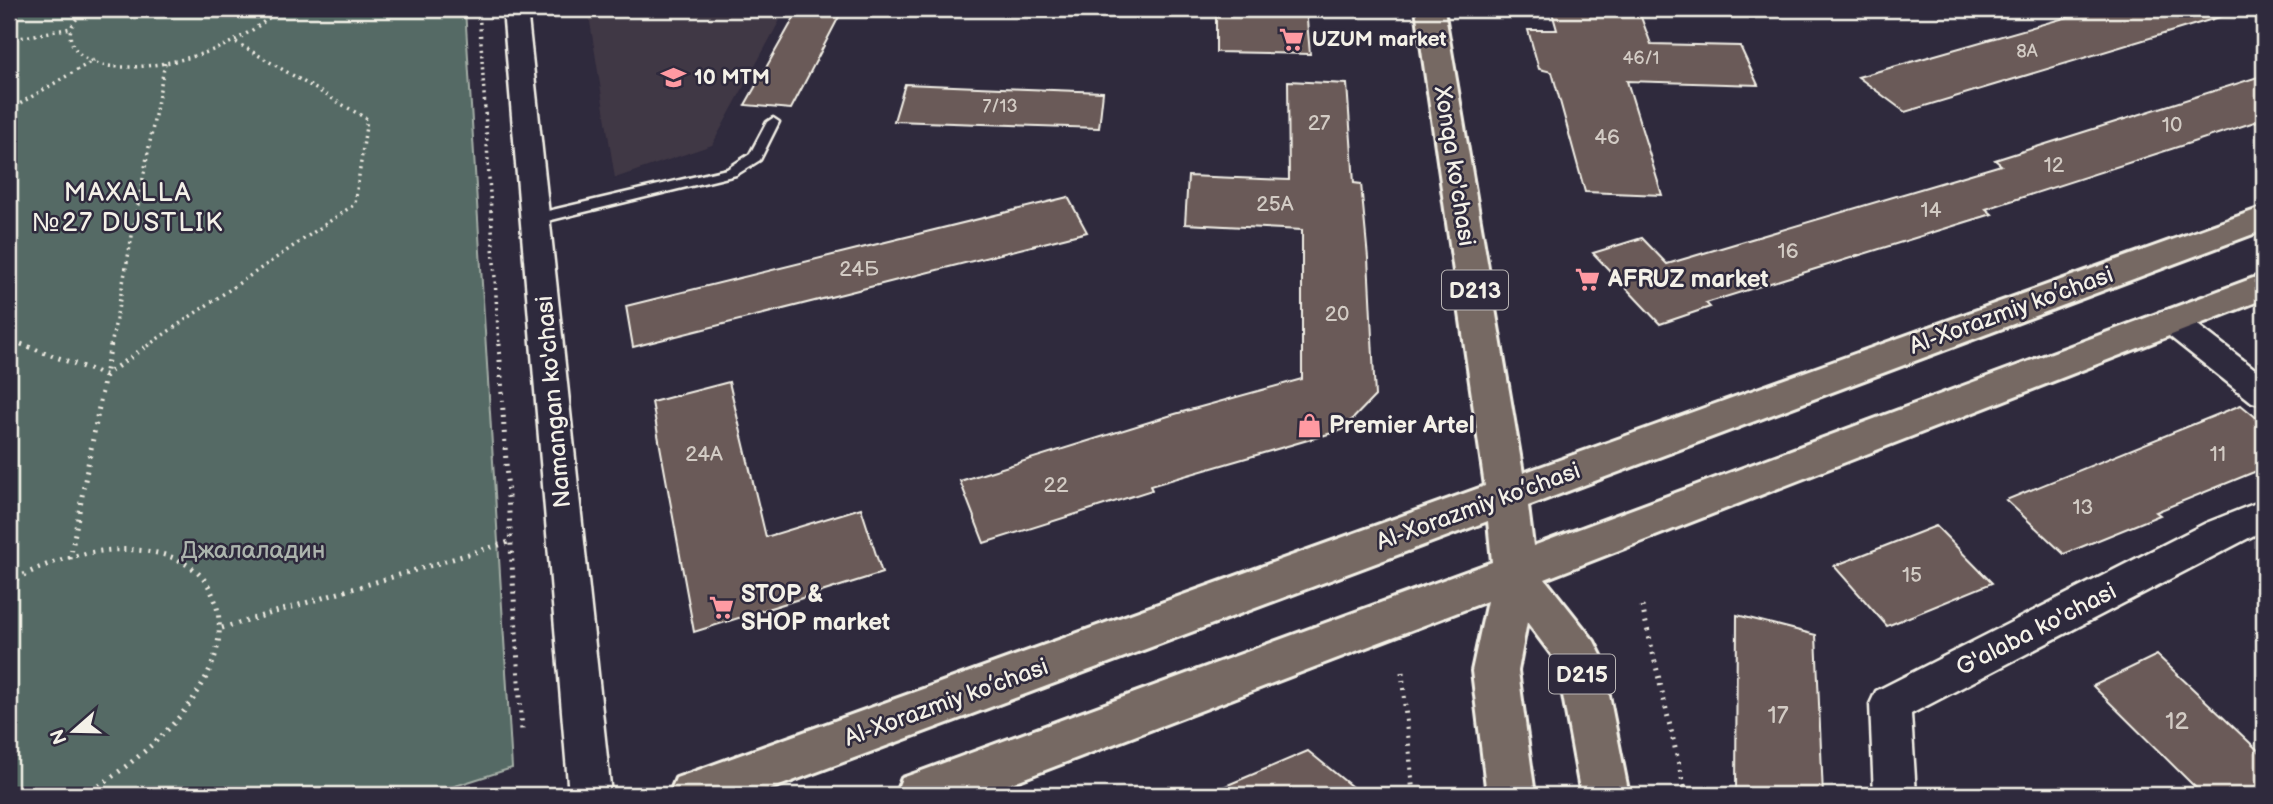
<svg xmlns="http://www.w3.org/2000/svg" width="2273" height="804" font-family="'Balsamiq Sans',sans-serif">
	<rect width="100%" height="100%" fill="#2f2a3d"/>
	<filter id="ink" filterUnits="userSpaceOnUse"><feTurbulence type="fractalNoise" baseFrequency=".0143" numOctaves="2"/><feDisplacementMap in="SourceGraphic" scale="14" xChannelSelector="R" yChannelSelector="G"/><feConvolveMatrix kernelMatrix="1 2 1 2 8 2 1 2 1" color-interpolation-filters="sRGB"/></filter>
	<g filter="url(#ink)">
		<!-- built -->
		<path fill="#413845" d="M 588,9 L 786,9 L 712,145 L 615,178 Z"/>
		<!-- green -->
		<path fill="#556a65" stroke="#a4aea6" stroke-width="2" d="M 9,9 L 465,9 L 512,768 L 427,795 L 9,795 Z"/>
		<!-- building -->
		<g fill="#6a5a58" stroke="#f4f1e8" stroke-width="2">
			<path d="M 799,9 L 843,9 L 791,109 L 745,105 Z"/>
			<path d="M 1216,9 L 1306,9 L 1310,54 L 1216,52 Z"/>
			<path d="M 1551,9 L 1638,9 L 1651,44 L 1740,46 L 1758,85 L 1627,81 L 1662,195 L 1585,192 L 1552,72 L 1539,69 L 1528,30 L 1557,30 Z"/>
			<path d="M 2096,9 L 2222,9 L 2223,16 L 1905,112 L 1858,77 Z"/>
			<path d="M 2264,75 L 2264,119 L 1986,209 L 1992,214 L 1706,303 L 1710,307 L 1660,324 L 1593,253 L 1642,238 L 1667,264 L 2001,165 L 1995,160 Z"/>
			<path d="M 1288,81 L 1347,84 L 1354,183 L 1361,184 L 1368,258 L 1375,396 L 1342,430 L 1150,486 L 1152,490 L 984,543 L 960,481 L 1175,414 L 1302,379 L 1302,230 L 1185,224 L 1188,176 L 1289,180 Z"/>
			<path d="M 905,84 L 1103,92 L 1099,128 L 894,121 Z"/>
			<path d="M 1068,197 L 1087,232 L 633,347 L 626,306 Z"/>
			<path d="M 729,382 L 766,537 L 861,508 L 882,573 L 694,632 L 652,402 Z"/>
			<path d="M 2241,405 L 2264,424 L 2264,468 L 2156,512 L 2160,515 L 2064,554 L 2006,500 Z"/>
			<path d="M 1936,526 L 1992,583 L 1887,626 L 1834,566 Z"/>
			<path d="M 1737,615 L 1816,635 L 1823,795 L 1736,795 Z"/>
			<path d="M 2157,655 L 2264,756 L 2264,795 L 2203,795 L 2093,686 Z"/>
			<path d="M 1308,751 L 1362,795 L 1204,795 Z"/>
		</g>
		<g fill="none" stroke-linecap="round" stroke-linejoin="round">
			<defs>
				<path id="lane" d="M 773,118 L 779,122 L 760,160 L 736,175 L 535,224 L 528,219 L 535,214 L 727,169 L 750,154 L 767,122 Z"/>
				<g id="street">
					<path d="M 503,9 L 527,9 L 611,795 L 569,795 Z"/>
					<path d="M 2170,309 L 2181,312 L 2264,376 L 2264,405 L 2252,402 L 2159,328 L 2154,320 L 2159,312 Z"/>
					<path d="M 2264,500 L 2264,530 L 1911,714 L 1916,795 L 1874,795 L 1870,704 L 1876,691 L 2206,523 Z"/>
				</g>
				<path id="primary" d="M 1416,9 L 1444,9 L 1523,473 L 2264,207 L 2264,230 L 1528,506 L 1533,546 L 2264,274 L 2264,299 L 1545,579 L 1594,641 L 1601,655 L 1629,795 L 1581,795 L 1557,662 L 1527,622 L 1518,671 L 1535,795 L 1487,795 L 1472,671 L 1487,601 L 980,795 L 895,795 L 902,778 L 919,772 L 1492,562 L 1488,521 L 755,795 L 669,795 L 676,778 L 693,772 L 1485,486 Z"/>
			</defs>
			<!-- lane casing -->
			<use href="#lane" stroke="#f4f1e8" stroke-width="5"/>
			<!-- street casing -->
			<use href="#street" stroke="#f4f1e8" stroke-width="5"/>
			<!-- primary casing -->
			<use href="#primary" stroke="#f4f1e8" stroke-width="6"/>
			<!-- path-far1 -->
			<g stroke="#f4f1e8" stroke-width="3.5" stroke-dasharray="2 4.5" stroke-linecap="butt">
				<path d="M 85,9 C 81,14 75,20 72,26 C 68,35 71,44 77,51 C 101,79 170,64 201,54 C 231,45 256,30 279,9"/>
				<path d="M 479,9 L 499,346"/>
				<path d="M 9,40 L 71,28"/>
				<path d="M 9,110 L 94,60"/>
				<path d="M 9,340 L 26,346"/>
				<path d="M 111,346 L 165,63"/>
				<path d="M 147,346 L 355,204 L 367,119 L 234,41"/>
			</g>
			<!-- path -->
			<g stroke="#f4f1e8" stroke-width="5" stroke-dasharray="2 6" stroke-linecap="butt">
				<path d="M 21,344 L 105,375 L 150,344"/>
				<path d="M 499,344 L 522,732"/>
				<path d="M 70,559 L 111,344"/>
				<path d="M 9,582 C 32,571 54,560 79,555 C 124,544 196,546 214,598 C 223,621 220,649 209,671 C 184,725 134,762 86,795"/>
				<path d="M 1642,606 L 1686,795"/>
				<path d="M 222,628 L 509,542"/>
				<path d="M 1402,672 L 1413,795"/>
			</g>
			<!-- lane -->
			<use href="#lane" fill="#2f2a3d" fill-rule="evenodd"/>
			<!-- street -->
			<use href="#street" fill="#2f2a3d" fill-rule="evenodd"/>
			<!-- primary -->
			<use href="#primary" fill="#766964" fill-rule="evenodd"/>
		</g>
	</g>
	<!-- icons -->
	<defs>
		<symbol id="supermarket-bare" viewBox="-9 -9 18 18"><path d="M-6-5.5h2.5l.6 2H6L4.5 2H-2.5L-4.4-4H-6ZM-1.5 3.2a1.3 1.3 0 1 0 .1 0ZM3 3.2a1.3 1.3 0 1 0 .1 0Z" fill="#ff9aa2" stroke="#2f2a3d" stroke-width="2.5" paint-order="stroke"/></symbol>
		<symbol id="school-bare" viewBox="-9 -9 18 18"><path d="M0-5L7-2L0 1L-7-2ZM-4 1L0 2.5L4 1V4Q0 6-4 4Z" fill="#ff9aa2" stroke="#2f2a3d" stroke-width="2.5" paint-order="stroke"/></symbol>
		<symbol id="shop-bare" viewBox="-9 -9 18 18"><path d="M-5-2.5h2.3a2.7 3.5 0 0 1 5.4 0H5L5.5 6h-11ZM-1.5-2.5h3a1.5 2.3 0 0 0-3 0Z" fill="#ff9aa2" stroke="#2f2a3d" stroke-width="2.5" paint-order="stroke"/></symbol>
	</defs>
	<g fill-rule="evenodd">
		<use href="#supermarket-bare" x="1274" y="22" width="35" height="35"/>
		<use href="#school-bare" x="656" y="60" width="35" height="35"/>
		<use href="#supermarket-bare" x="1570" y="262" width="35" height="35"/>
		<use href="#shop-bare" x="1292" y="408" width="35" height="35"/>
		<use href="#supermarket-bare" x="704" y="590" width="35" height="35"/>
	</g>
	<g text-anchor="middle" stroke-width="5" stroke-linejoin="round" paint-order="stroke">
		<!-- far-number labels -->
		<g font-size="18" fill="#d2cbc4">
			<text x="2027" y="57">8А</text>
			<text x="1641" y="64">46/1</text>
			<text x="1000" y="112">7/13</text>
		</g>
		<!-- far-poi labels -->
		<g font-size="21" font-weight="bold" fill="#f4f1e8" stroke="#2f2a3d" text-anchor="start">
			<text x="1312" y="46">UZUM market</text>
			<text x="694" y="84">10 MTM</text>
		</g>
		<!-- number labels -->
		<g font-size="21" fill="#d2cbc4">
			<text x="1319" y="130">27</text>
			<text x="2172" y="132">10</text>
			<text x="1607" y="144">46</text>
			<text x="2054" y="172">12</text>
			<text x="1275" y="211">25A</text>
			<text x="1931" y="217">14</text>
			<text x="1788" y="258">16</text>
			<text x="859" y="276">24Б</text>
			<text x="1337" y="321">20</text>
			<text x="704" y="461">24A</text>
			<text x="2218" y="461">11</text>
			<text x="1056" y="492">22</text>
			<text x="2083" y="514">13</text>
			<text x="1912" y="582">15</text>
		</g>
		<!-- shield labels -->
		<g fill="#2f2a3d" stroke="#b9b5b5" stroke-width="2">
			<rect x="1442" y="270.5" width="66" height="39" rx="5"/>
			<rect x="1549" y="654.5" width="66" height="39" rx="5"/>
		</g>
		<g font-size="23" font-weight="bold" fill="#f4f1e8">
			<text x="1475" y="298">D213</text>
			<text x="1582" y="682">D215</text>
		</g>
		<!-- street labels -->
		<g font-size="24" fill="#f4f1e8" stroke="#2f2a3d">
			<text transform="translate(1455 166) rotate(81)" y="8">Xonqa ko'chasi</text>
			<text transform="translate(2011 310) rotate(-20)" y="8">Al-Xorazmiy ko’chasi</text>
			<text transform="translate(553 402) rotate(-95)" y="8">Namangan ko'chasi</text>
			<text transform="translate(1478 506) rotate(-20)" y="8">Al-Xorazmiy ko’chasi</text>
			<text transform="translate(2036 629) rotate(-27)" y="8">G'alaba ko'chasi</text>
			<text transform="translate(946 702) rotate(-20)" y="8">Al-Xorazmiy ko’chasi</text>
		</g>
		<!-- poi labels -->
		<g font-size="24" font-weight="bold" fill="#f4f1e8" stroke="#2f2a3d" text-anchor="start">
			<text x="1608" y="287">AFRUZ market</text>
			<text x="1329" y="433">Premier Artel</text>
			<text x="741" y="602">STOP &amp;<tspan x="741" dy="28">SHOP market</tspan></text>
		</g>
		<!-- park labels -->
		<g font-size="24" fill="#acb4ad" stroke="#2f2a3d">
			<text x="253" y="558">Джалаладин</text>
		</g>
		<!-- near-number labels -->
		<g font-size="24" fill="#d2cbc4">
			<text x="1778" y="723">17</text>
			<text x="2177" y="729">12</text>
		</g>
		<!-- neighbourhood labels -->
		<g font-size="26" letter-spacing="2" fill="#f4f1e8" stroke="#2f2a3d">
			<text x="128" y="201">MAXALLA<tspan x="128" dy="30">№27 DUSTLIK</tspan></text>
		</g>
	</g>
	<!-- margin -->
	<rect width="2273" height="804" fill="none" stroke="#2f2a3d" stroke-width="35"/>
	<rect x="18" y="18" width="2238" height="769" fill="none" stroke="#f4f1e8" stroke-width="2.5" filter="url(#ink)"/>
	<!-- north arrow -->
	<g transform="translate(74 731) rotate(250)" stroke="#2f2a3d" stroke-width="5" paint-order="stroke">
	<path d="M0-5L12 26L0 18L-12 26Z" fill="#f4f1e8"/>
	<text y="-10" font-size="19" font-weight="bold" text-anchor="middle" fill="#f4f1e8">N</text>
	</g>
</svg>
